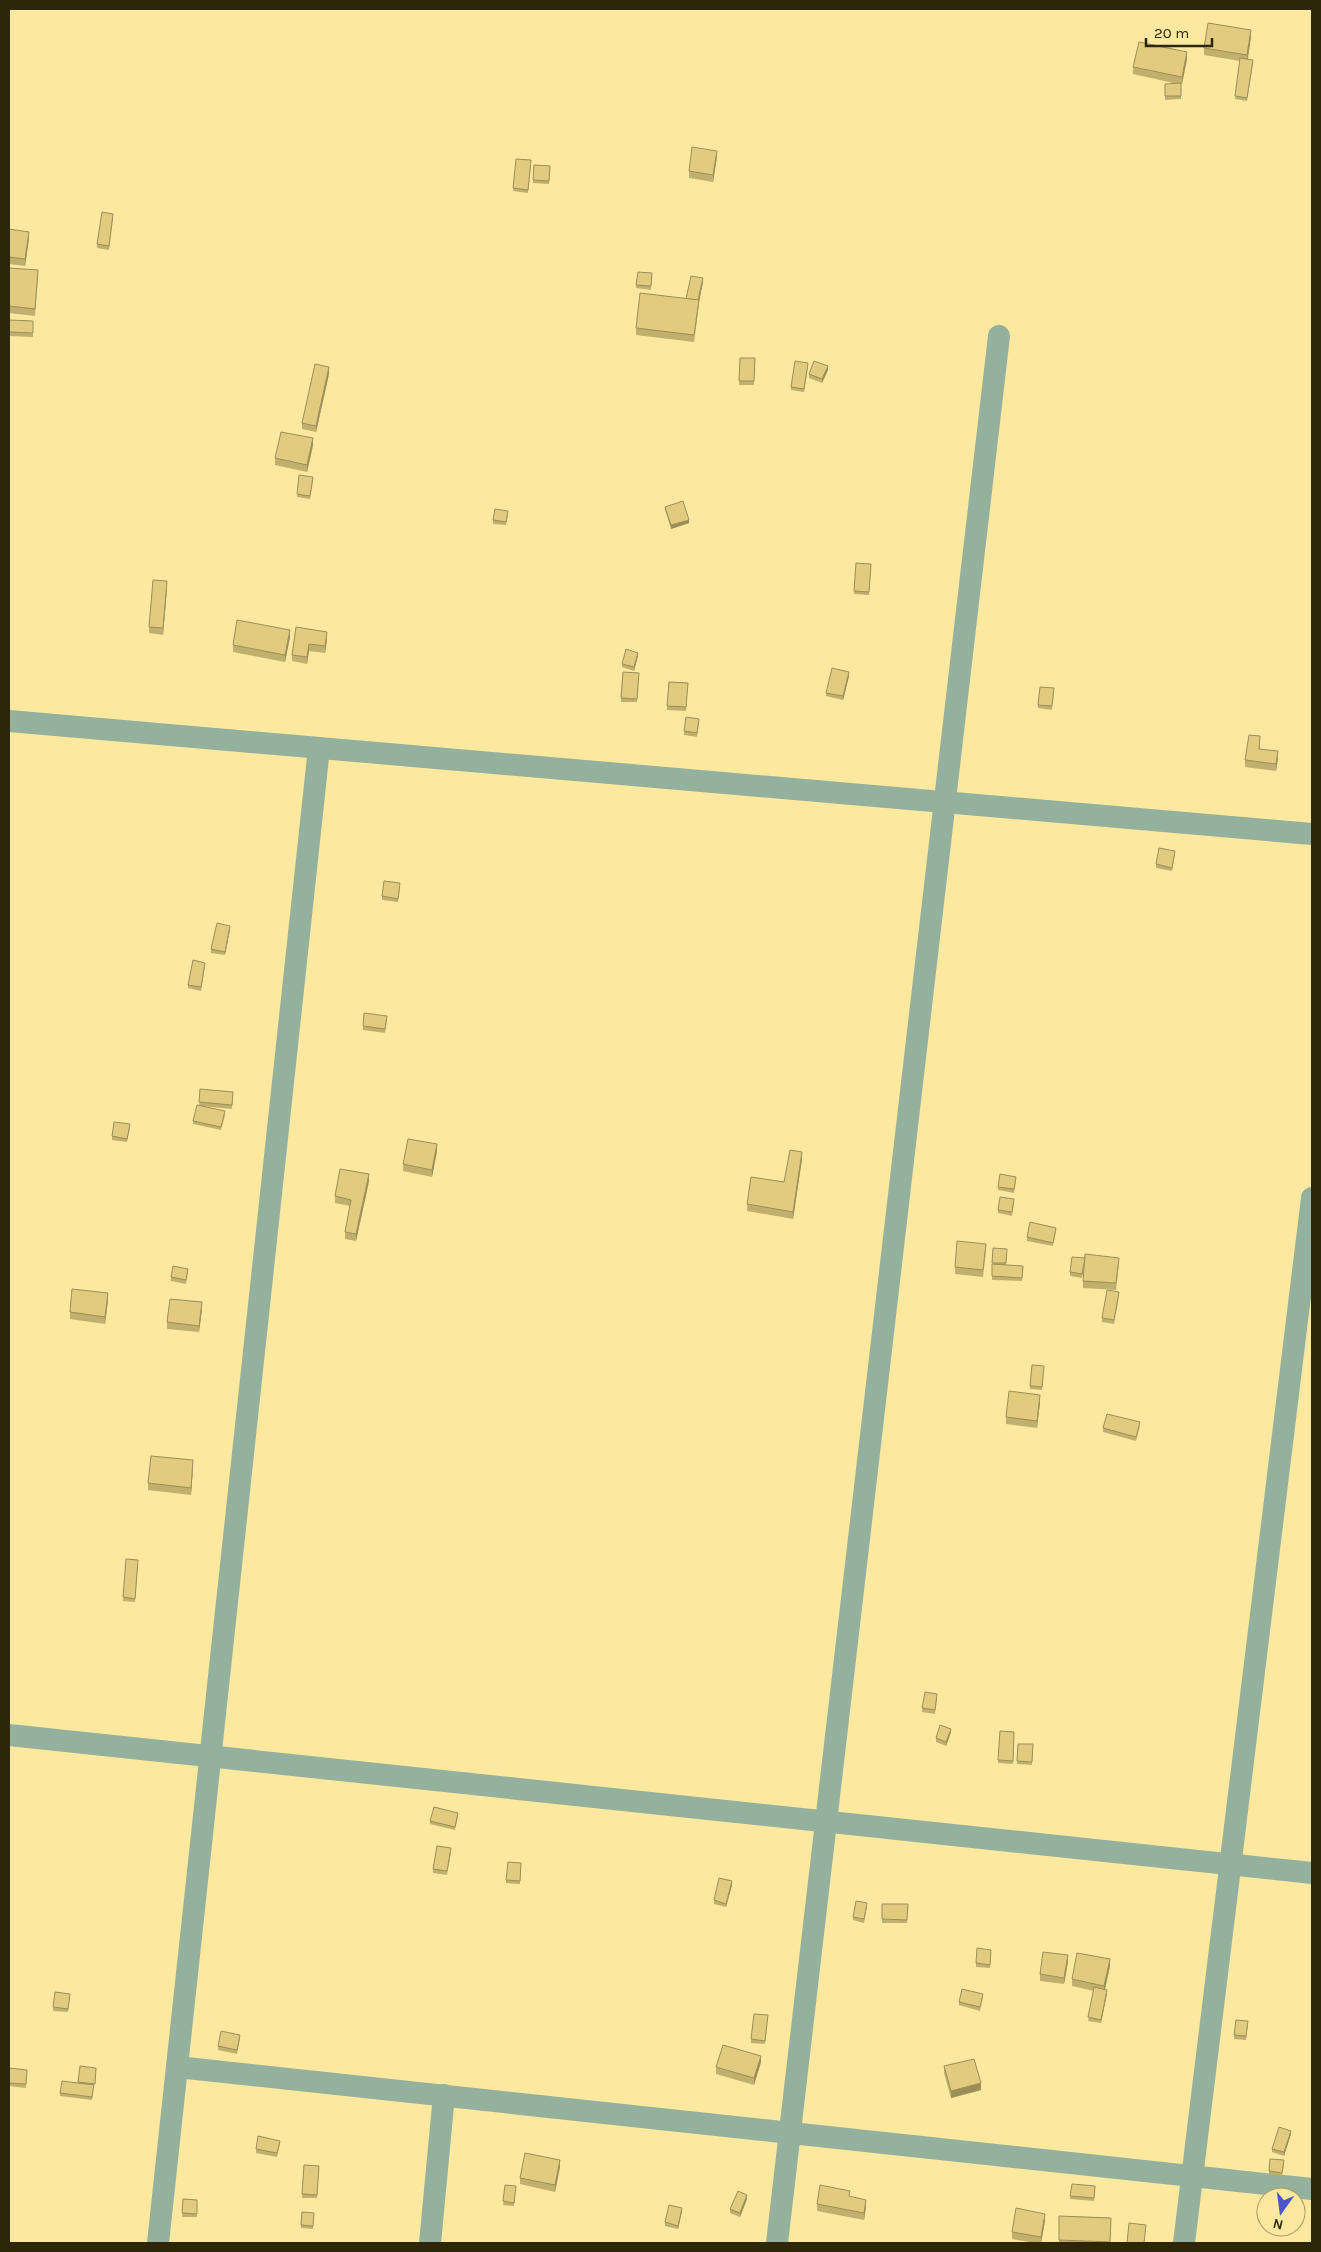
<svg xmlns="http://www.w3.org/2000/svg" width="1321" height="2252" font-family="Karla,sans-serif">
	<rect width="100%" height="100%" fill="#fce89f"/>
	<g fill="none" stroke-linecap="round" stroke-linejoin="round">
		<!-- street -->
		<g stroke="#93b19c" stroke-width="22">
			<path d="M 9,721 L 1312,834"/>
			<path d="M 9,1735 L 1312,1873"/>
			<path d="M 177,2067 L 1312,2189"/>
			<path d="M 158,2243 L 319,748"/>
			<path d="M 430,2243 L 444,2095"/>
			<path d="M 777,2243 L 999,336"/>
			<path d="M 1184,2243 L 1312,1198"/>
		</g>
	</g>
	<!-- wall -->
	<g fill="#c1af6d">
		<path d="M 1251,37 L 1248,59 L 1253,63 L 1247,101 L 1235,99 L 1240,61 L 1204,55 L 1204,48 Z"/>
		<path d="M 1187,59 L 1182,84 L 1181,84 L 1181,99 L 1165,100 L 1165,84 L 1178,84 L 1133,74 L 1133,67 Z"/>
		<path d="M 717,157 L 713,182 L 689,178 L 689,171 Z"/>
		<path d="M 531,164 L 528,193 L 513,191 L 513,188 Z"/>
		<path d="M 534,165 L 550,166 L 549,184 L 533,183 Z"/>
		<path d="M 113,218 L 109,250 L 97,248 L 97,244 Z"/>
		<path d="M 9,229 L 29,239 L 25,266 L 9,264 Z"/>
		<path d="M 9,268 L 38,277 L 35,316 L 9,313 Z"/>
		<path d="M 652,273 L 651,290 L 636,288 L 636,285 Z"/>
		<path d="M 703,282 L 699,302 L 694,342 L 636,335 L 636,328 L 686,299 Z"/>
		<path d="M 9,320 L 33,321 L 33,337 L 9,336 Z"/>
		<path d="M 740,358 L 755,358 L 754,385 L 739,385 Z"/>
		<path d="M 808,367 L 804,392 L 791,390 L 791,387 Z"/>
		<path d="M 828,370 L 822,383 L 809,378 L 809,374 Z"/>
		<path d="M 329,374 L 316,432 L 302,429 L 302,423 Z"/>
		<path d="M 313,445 L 307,472 L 275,465 L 275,458 Z"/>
		<path d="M 313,480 L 310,499 L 297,497 L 297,494 Z"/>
		<path d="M 665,507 L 689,523 L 671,529 L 665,510 Z"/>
		<path d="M 508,515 L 506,525 L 493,524 L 493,520 Z"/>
		<path d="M 856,563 L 871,564 L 869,595 L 854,594 Z"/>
		<path d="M 167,588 L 163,635 L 149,633 L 149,627 Z"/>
		<path d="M 296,627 L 327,639 L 325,653 L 309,651 L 307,664 L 292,661 L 292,655 Z"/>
		<path d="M 290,637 L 285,662 L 233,652 L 233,645 Z"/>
		<path d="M 638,656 L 634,671 L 622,667 L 622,664 Z"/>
		<path d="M 623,672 L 639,673 L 637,702 L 621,702 Z"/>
		<path d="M 849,676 L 843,700 L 826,696 L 826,693 Z"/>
		<path d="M 669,682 L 688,683 L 686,711 L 667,710 Z"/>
		<path d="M 1054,688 L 1052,710 L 1038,708 L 1038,705 Z"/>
		<path d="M 699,722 L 697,737 L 684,735 L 684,731 Z"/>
		<path d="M 1260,743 L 1260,749 L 1278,758 L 1276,771 L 1245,767 L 1245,760 Z"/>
		<path d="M 1175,854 L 1172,871 L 1156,868 L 1156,864 Z"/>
		<path d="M 400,887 L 398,902 L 382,900 L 382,896 Z"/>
		<path d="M 230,929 L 225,955 L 211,953 L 211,949 Z"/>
		<path d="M 205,966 L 201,991 L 188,988 L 188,985 Z"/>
		<path d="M 387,1020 L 385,1033 L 363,1030 L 363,1026 Z"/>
		<path d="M 200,1089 L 233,1092 L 232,1109 L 201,1106 L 225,1115 L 221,1130 L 193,1124 L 193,1121 L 199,1106 Z"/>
		<path d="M 130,1128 L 127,1142 L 112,1140 L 112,1136 Z"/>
		<path d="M 437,1151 L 432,1177 L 403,1171 L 403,1164 Z"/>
		<path d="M 802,1159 L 793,1219 L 747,1211 L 747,1204 L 784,1182 Z"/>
		<path d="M 1016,1180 L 1014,1193 L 998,1190 L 998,1187 Z"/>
		<path d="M 369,1181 L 356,1241 L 345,1239 L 345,1232 L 350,1206 L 335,1203 L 335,1196 Z"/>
		<path d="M 1014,1203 L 1012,1216 L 998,1213 L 998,1210 Z"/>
		<path d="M 1056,1231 L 1053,1246 L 1027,1241 L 1027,1237 Z"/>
		<path d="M 993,1248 L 1007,1249 L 1006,1265 L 1023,1266 L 1022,1281 L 992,1280 Z"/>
		<path d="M 986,1250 L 983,1277 L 955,1274 L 955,1267 Z"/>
		<path d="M 1085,1262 L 1082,1278 L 1070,1276 L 1070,1272 Z"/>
		<path d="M 1119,1264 L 1116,1290 L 1083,1288 L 1083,1281 Z"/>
		<path d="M 188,1272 L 186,1284 L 171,1281 L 171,1277 Z"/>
		<path d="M 1119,1296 L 1114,1324 L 1102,1322 L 1102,1318 Z"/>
		<path d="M 108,1300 L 105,1324 L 70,1319 L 70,1312 Z"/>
		<path d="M 202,1309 L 199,1332 L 167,1329 L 167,1322 Z"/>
		<path d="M 1044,1369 L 1042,1390 L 1030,1389 L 1030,1386 Z"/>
		<path d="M 1040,1402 L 1037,1428 L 1006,1424 L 1006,1417 Z"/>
		<path d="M 1140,1426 L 1136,1441 L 1103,1432 L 1103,1428 Z"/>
		<path d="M 193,1467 L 191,1495 L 148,1490 L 148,1483 Z"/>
		<path d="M 126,1559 L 138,1560 L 135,1602 L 123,1601 Z"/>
		<path d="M 937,1698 L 935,1714 L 922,1712 L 922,1708 Z"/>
		<path d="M 1000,1731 L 1014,1732 L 1013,1764 L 998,1763 Z"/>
		<path d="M 951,1732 L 946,1746 L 936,1742 L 936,1738 Z"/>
		<path d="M 1018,1744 L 1033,1744 L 1032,1765 L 1017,1764 Z"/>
		<path d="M 458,1816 L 455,1830 L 430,1824 L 430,1821 Z"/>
		<path d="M 451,1852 L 447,1875 L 433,1873 L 433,1869 Z"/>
		<path d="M 521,1863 L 520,1884 L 506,1883 L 506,1880 Z"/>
		<path d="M 732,1885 L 726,1907 L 714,1904 L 714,1900 Z"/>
		<path d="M 882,1904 L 908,1904 L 907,1923 L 882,1923 Z"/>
		<path d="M 867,1907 L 864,1923 L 853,1920 L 853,1917 Z"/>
		<path d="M 991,1950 L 990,1968 L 976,1967 L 976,1963 Z"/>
		<path d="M 1068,1962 L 1064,1984 L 1040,1981 L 1040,1974 Z"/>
		<path d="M 1110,1966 L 1105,1989 L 1107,1993 L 1101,2023 L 1088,2021 L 1094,1991 L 1072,1986 L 1072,1979 Z"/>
		<path d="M 70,1997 L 68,2012 L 53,2011 L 53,2007 Z"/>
		<path d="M 983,1997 L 980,2011 L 959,2005 L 959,2002 Z"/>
		<path d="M 768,2015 L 765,2044 L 751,2043 L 751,2039 Z"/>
		<path d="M 1248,2025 L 1246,2040 L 1234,2039 L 1234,2035 Z"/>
		<path d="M 240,2039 L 237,2054 L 218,2050 L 218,2046 Z"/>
		<path d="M 761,2062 L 754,2085 L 716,2074 L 716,2067 Z"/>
		<path d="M 80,2066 L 96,2071 L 92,2100 L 60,2096 L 60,2093 L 78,2083 Z"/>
		<path d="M 944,2066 L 981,2090 L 951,2098 L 944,2073 Z"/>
		<path d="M 9,2068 L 27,2074 L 26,2088 L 9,2086 Z"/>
		<path d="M 1291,2134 L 1284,2156 L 1272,2152 L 1272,2149 Z"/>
		<path d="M 280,2144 L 277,2157 L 256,2153 L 256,2149 Z"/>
		<path d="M 1284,2164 L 1282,2176 L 1269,2174 L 1269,2171 Z"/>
		<path d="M 304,2165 L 319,2166 L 317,2198 L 302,2198 Z"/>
		<path d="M 560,2167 L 555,2192 L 520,2184 L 520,2178 Z"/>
		<path d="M 505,2185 L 516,2186 L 514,2206 L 503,2205 Z"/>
		<path d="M 1095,2189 L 1094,2201 L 1070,2199 L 1070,2196 Z"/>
		<path d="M 850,2196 L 866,2206 L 864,2220 L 817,2211 L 817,2204 Z"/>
		<path d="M 183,2199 L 197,2200 L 197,2217 L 182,2217 Z"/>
		<path d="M 747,2199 L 740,2217 L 730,2213 L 730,2209 Z"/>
		<path d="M 682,2211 L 678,2229 L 665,2226 L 665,2222 Z"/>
		<path d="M 314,2216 L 313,2229 L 301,2228 L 301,2225 Z"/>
		<path d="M 1059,2216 L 1111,2218 L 1110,2243 L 1059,2243 Z"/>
		<path d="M 1045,2221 L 1041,2243 L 1036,2243 L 1012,2239 L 1012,2232 Z"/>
	</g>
	<!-- shaded-wall -->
	<g fill="#9d8e59">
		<path d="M 1251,30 L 1251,37 L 1247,62 L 1247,55 Z"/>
		<path d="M 1187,52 L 1187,59 L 1182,84 L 1182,77 Z"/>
		<path d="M 717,151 L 717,157 L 713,182 L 713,175 Z"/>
		<path d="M 29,232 L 29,239 L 25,266 L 25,259 Z"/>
		<path d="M 703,278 L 703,282 L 699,302 L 694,342 L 698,303 Z"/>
		<path d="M 828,366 L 828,370 L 822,383 L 822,379 Z"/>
		<path d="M 329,367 L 329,374 L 316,432 L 316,426 Z"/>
		<path d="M 313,438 L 313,445 L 307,472 L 307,465 Z"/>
		<path d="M 689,520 L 689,523 L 671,529 L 671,525 Z"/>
		<path d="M 167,581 L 167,588 L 163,635 L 163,628 Z"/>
		<path d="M 290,630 L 290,637 L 285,662 L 285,655 Z"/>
		<path d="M 327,632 L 327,639 L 325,653 L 325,646 Z"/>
		<path d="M 309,644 L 309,651 L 307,664 L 307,657 Z"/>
		<path d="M 638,653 L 638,656 L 634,671 L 634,667 Z"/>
		<path d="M 849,672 L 849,676 L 843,700 L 843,696 Z"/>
		<path d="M 1278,751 L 1278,758 L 1276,771 L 1276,764 Z"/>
		<path d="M 230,926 L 230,929 L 225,955 L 225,952 Z"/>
		<path d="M 437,1144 L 437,1151 L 432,1177 L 432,1170 Z"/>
		<path d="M 802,1152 L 802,1159 L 793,1219 L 793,1212 Z"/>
		<path d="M 369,1174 L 369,1181 L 356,1241 L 356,1234 Z"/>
		<path d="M 108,1293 L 108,1300 L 105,1324 L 105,1317 Z"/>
		<path d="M 202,1302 L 202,1309 L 199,1332 L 199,1326 Z"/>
		<path d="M 1040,1395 L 1040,1402 L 1037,1428 L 1037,1421 Z"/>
		<path d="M 193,1460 L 193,1467 L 191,1495 L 191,1488 Z"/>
		<path d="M 951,1729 L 951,1732 L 946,1746 L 946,1742 Z"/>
		<path d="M 732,1881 L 732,1885 L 726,1907 L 726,1904 Z"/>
		<path d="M 1068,1955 L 1068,1962 L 1064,1984 L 1064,1978 Z"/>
		<path d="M 1110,1959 L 1110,1966 L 1104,1993 L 1104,1986 Z"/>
		<path d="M 1107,1990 L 1107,1993 L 1101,2023 L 1101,2020 Z"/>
		<path d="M 761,2056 L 761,2062 L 754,2085 L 754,2078 Z"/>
		<path d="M 981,2083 L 981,2090 L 951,2098 L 951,2091 Z"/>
		<path d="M 1291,2131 L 1291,2134 L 1284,2156 L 1284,2152 Z"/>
		<path d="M 560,2160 L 560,2167 L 555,2192 L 555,2185 Z"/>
		<path d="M 747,2195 L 747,2199 L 740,2217 L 740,2213 Z"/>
		<path d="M 866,2200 L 866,2206 L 864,2220 L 864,2213 Z"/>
		<path d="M 682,2208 L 682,2211 L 678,2229 L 678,2226 Z"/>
		<path d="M 1045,2214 L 1045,2221 L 1041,2243 L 1041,2237 Z"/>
	</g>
	<!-- building -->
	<g fill="#e0cb7f" stroke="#9d8e59">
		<path d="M 1208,23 L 1251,30 L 1247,55 L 1204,48 Z"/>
		<path d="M 1139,42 L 1187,52 L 1182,77 L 1133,67 Z"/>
		<path d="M 1240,58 L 1253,60 L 1247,98 L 1235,96 Z"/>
		<path d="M 1181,83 L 1181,96 L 1165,96 L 1165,84 Z"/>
		<path d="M 692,147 L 717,151 L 713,175 L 689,171 Z"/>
		<path d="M 516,159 L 531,160 L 528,190 L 513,188 Z"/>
		<path d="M 534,165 L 550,166 L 549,181 L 533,180 Z"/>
		<path d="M 102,212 L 113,214 L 109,246 L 97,244 Z"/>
		<path d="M 9,229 L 29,232 L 25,259 L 9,257 Z"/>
		<path d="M 9,268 L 38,270 L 35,309 L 9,306 Z"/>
		<path d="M 638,272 L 652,273 L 651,286 L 636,285 Z"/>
		<path d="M 691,276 L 703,278 L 698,300 L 686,299 Z"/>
		<path d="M 640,293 L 699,300 L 694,335 L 636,328 Z"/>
		<path d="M 9,320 L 33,321 L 33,333 L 9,332 Z"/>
		<path d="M 740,358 L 755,358 L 754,381 L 739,381 Z"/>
		<path d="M 795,361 L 808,363 L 804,389 L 791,387 Z"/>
		<path d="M 814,361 L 828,366 L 822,379 L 809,374 Z"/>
		<path d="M 315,364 L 329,367 L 316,426 L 302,423 Z"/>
		<path d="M 281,432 L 313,438 L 307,465 L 275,458 Z"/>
		<path d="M 299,475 L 313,477 L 310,496 L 297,494 Z"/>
		<path d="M 683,501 L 689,520 L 671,525 L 665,507 Z"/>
		<path d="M 495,509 L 508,511 L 506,522 L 493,520 Z"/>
		<path d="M 856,563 L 871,564 L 869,592 L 854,591 Z"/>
		<path d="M 153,580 L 167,581 L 163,628 L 149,627 Z"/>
		<path d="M 237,620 L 290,630 L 285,655 L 233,645 Z"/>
		<path d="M 296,627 L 327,632 L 325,646 L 309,644 L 307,657 L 292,655 Z"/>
		<path d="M 626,649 L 638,653 L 634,667 L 622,664 Z"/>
		<path d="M 832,668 L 849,672 L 843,696 L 826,693 Z"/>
		<path d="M 623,672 L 639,673 L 637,699 L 621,698 Z"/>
		<path d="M 669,682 L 688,683 L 686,707 L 667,706 Z"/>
		<path d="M 1040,687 L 1054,688 L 1052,706 L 1038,705 Z"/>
		<path d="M 686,717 L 699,719 L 697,733 L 684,731 Z"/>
		<path d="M 1249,735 L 1260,736 L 1259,749 L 1278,751 L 1276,764 L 1245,760 Z"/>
		<path d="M 1159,848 L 1175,851 L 1172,868 L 1156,864 Z"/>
		<path d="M 384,881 L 400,883 L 398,899 L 382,896 Z"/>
		<path d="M 217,923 L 230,926 L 225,952 L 211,949 Z"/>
		<path d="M 193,960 L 205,963 L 201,987 L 188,985 Z"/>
		<path d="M 364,1013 L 387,1016 L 385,1029 L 363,1026 Z"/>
		<path d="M 200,1089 L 233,1092 L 232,1105 L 199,1102 Z"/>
		<path d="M 197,1105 L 225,1111 L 221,1127 L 193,1121 Z"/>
		<path d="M 114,1122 L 130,1124 L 127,1139 L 112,1136 Z"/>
		<path d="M 408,1139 L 437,1144 L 432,1170 L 403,1164 Z"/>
		<path d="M 790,1150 L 802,1152 L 793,1212 L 747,1204 L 751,1177 L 784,1182 Z"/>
		<path d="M 340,1169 L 369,1174 L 356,1234 L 345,1232 L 351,1200 L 335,1196 Z"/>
		<path d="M 1000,1174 L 1016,1177 L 1014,1189 L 998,1187 Z"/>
		<path d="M 1000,1197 L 1014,1199 L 1012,1212 L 998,1210 Z"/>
		<path d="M 1030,1222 L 1056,1228 L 1053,1243 L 1027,1237 Z"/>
		<path d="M 957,1241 L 986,1244 L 983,1270 L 955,1267 Z"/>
		<path d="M 993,1248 L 1007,1249 L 1006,1263 L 992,1263 Z"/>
		<path d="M 1085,1254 L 1119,1258 L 1116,1283 L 1083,1281 Z"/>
		<path d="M 1072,1257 L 1085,1258 L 1082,1274 L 1070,1272 Z"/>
		<path d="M 992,1264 L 1023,1266 L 1022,1278 L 992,1276 Z"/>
		<path d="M 173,1266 L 188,1269 L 186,1280 L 171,1277 Z"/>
		<path d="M 72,1289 L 108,1293 L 105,1317 L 70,1312 Z"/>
		<path d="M 1107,1290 L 1119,1292 L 1114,1320 L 1102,1318 Z"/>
		<path d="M 170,1299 L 202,1302 L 199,1326 L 167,1322 Z"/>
		<path d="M 1032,1365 L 1044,1366 L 1042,1387 L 1030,1386 Z"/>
		<path d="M 1009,1391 L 1040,1395 L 1037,1421 L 1006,1417 Z"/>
		<path d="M 1107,1414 L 1140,1422 L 1136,1437 L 1103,1428 Z"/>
		<path d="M 151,1456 L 193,1460 L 191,1488 L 148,1483 Z"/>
		<path d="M 126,1559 L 138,1560 L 135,1599 L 123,1597 Z"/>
		<path d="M 925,1692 L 937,1694 L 935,1710 L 922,1708 Z"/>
		<path d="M 940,1725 L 951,1729 L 946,1742 L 936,1738 Z"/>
		<path d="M 1000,1731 L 1014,1732 L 1013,1761 L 998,1760 Z"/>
		<path d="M 1018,1744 L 1033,1744 L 1032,1762 L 1017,1761 Z"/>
		<path d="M 434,1807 L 458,1813 L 455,1827 L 430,1821 Z"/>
		<path d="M 437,1846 L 451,1848 L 447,1871 L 433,1869 Z"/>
		<path d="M 508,1862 L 521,1863 L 520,1881 L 506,1880 Z"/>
		<path d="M 719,1878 L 732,1881 L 726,1904 L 714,1900 Z"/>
		<path d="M 856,1901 L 867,1903 L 864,1919 L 853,1917 Z"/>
		<path d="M 882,1904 L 908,1904 L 907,1920 L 882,1919 Z"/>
		<path d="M 977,1948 L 991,1950 L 990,1965 L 976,1963 Z"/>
		<path d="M 1043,1952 L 1068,1955 L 1064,1978 L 1040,1974 Z"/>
		<path d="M 1077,1953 L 1110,1959 L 1104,1986 L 1072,1979 Z"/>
		<path d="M 1094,1987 L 1107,1990 L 1101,2020 L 1088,2017 Z"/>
		<path d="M 962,1989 L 983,1994 L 980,2007 L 959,2002 Z"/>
		<path d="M 55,1992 L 70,1994 L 68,2009 L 53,2007 Z"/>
		<path d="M 754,2014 L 768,2015 L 765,2041 L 751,2039 Z"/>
		<path d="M 1236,2020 L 1248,2021 L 1246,2036 L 1234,2035 Z"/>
		<path d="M 221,2031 L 240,2035 L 237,2050 L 218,2046 Z"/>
		<path d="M 723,2045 L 761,2056 L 754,2078 L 716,2067 Z"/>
		<path d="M 974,2059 L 981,2083 L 951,2091 L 944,2066 Z"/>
		<path d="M 80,2066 L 96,2068 L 95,2084 L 78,2082 Z"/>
		<path d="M 9,2068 L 27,2070 L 26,2084 L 9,2083 Z"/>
		<path d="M 62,2081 L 94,2085 L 92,2097 L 60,2093 Z"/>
		<path d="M 1279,2127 L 1291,2131 L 1284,2152 L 1272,2149 Z"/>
		<path d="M 258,2136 L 280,2141 L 277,2153 L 256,2149 Z"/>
		<path d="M 525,2153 L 560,2160 L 555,2185 L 520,2178 Z"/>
		<path d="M 1270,2159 L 1284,2160 L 1282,2173 L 1269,2171 Z"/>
		<path d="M 304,2165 L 319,2166 L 317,2195 L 302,2194 Z"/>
		<path d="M 1072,2184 L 1095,2186 L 1094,2198 L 1070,2196 Z"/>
		<path d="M 505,2185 L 516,2186 L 514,2203 L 503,2201 Z"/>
		<path d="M 820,2185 L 850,2191 L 849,2196 L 866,2200 L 864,2213 L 817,2204 Z"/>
		<path d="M 738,2191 L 747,2195 L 740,2213 L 730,2209 Z"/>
		<path d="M 183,2199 L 197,2200 L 197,2214 L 182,2213 Z"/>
		<path d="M 669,2205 L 682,2208 L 678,2226 L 665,2222 Z"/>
		<path d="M 1016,2208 L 1045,2214 L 1041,2237 L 1012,2232 Z"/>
		<path d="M 302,2212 L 314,2213 L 313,2226 L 301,2225 Z"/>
		<path d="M 1059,2216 L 1111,2218 L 1110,2242 L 1059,2240 Z"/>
		<path d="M 1129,2223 L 1146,2225 L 1144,2243 L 1127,2243 Z"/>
	</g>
	<!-- border -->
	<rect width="1321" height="2252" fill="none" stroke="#2e2608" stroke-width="20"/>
	<!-- north arrow -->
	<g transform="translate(1281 2212) rotate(194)"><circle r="24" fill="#fce89f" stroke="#aa9a63"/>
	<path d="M0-4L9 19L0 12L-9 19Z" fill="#4b55cb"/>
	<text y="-8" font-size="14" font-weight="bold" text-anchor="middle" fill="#2e2608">N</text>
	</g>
	<!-- scale -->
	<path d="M1146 38v8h66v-8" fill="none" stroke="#2e2608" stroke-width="2.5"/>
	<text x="1154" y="38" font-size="15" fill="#2e2608" stroke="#fce89f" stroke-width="4" paint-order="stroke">20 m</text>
</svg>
